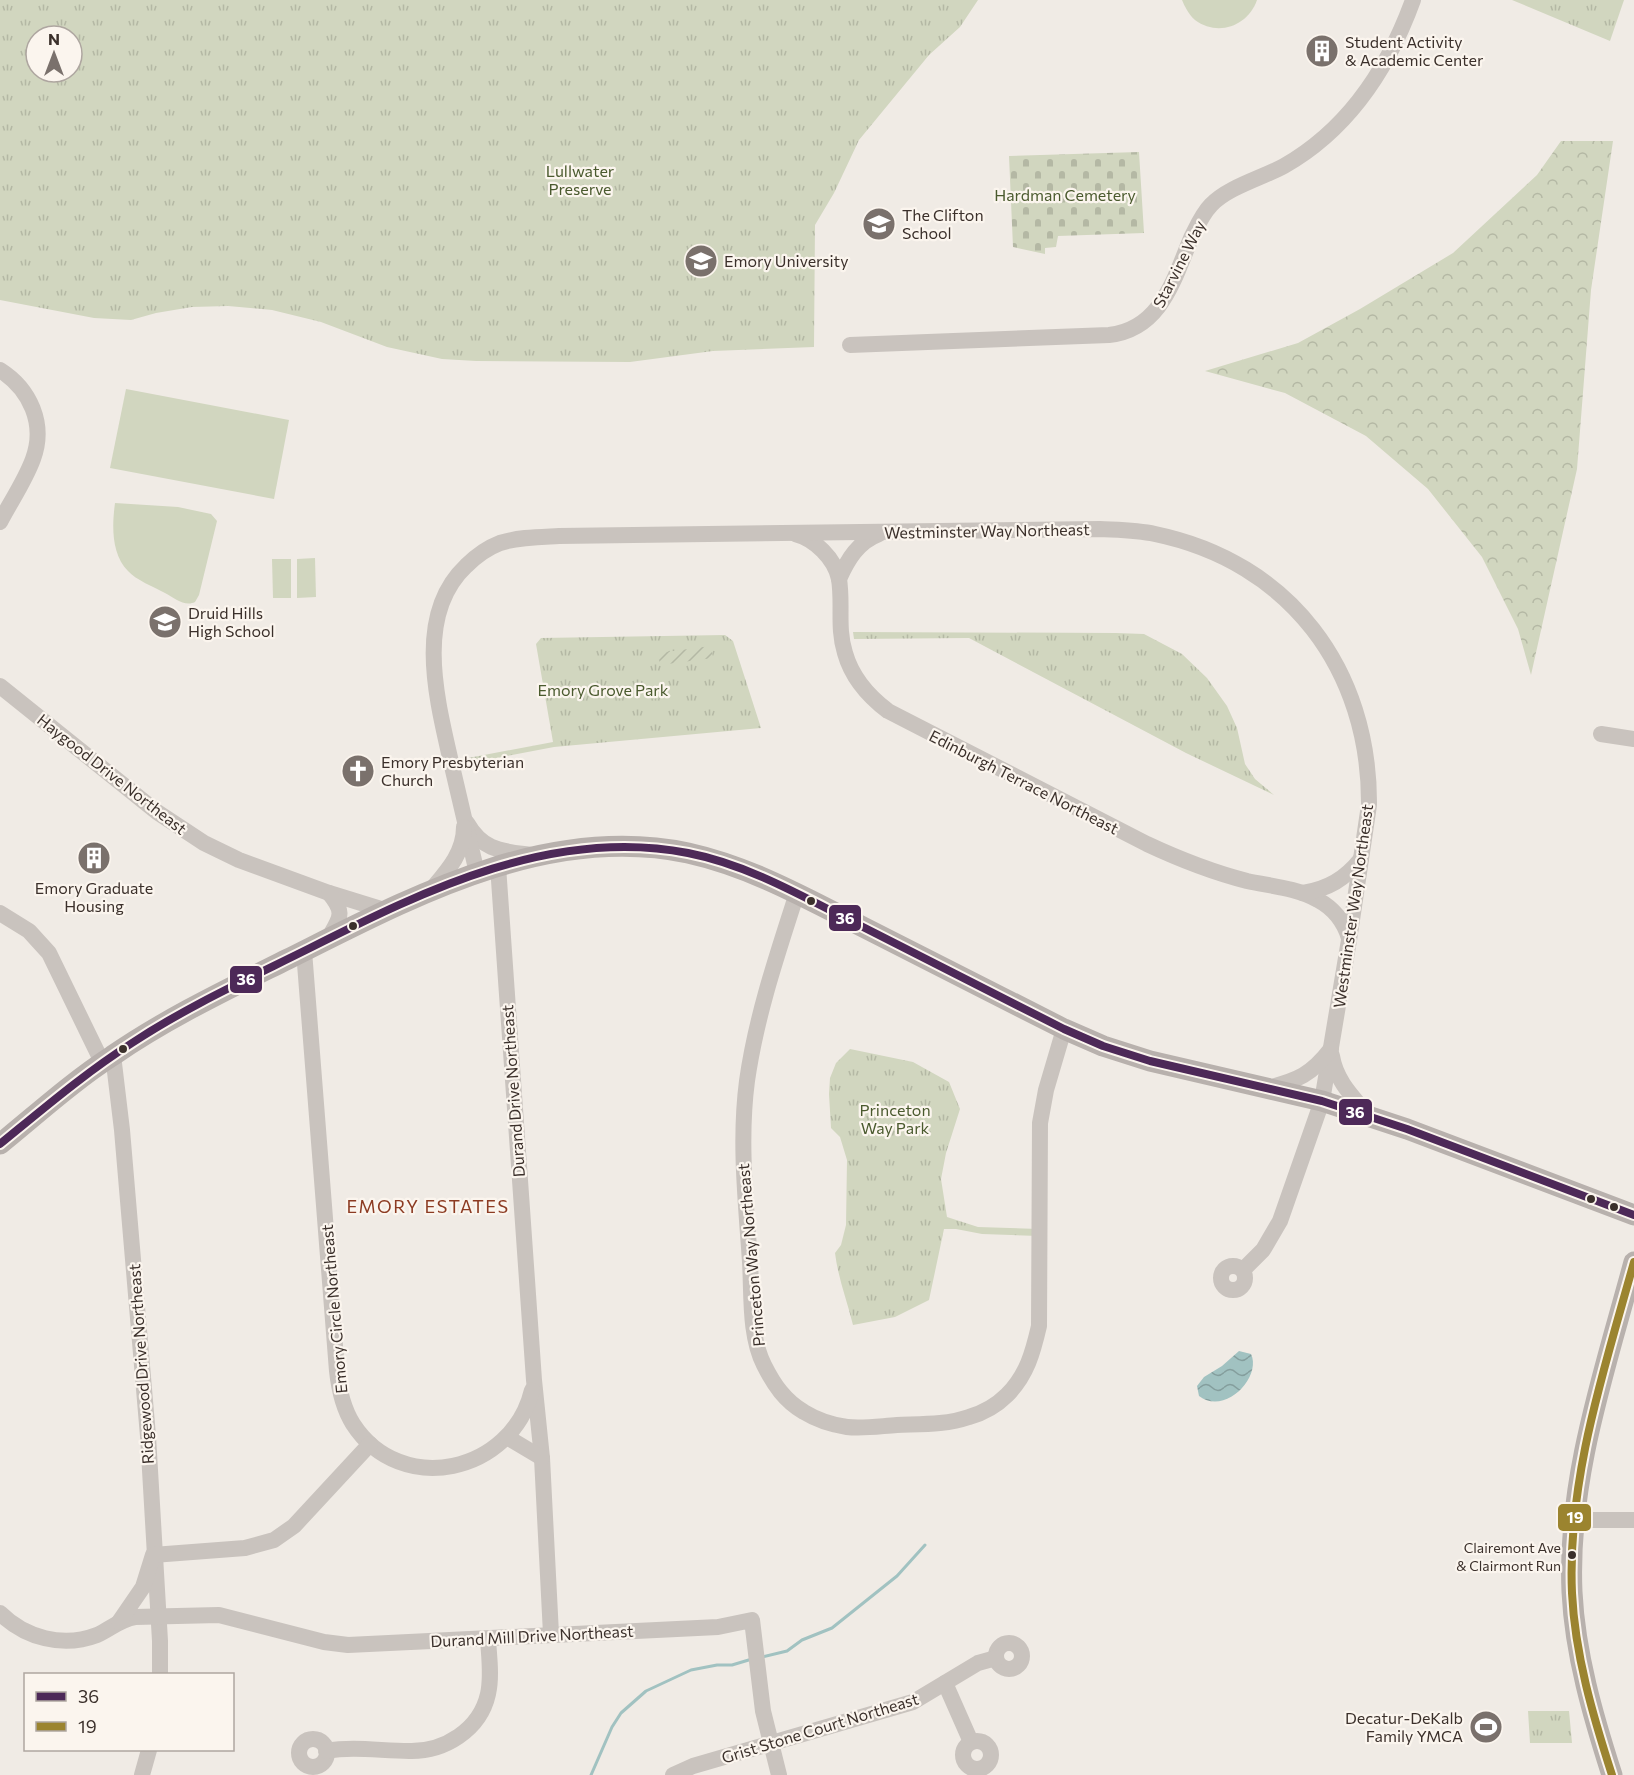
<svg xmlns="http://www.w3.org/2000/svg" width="1634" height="1775" font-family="Commissioner,sans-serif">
	<defs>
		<pattern id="forest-crowns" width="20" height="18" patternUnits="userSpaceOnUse" patternTransform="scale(1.5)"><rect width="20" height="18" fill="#d1d6bf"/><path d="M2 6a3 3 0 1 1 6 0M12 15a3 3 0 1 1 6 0" fill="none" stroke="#b4b8a4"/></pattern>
		<pattern id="cemetery-stones" width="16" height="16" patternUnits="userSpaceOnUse" patternTransform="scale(1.5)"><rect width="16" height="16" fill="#d1d6bf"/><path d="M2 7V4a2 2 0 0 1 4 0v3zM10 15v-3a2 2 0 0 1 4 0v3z" fill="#b4b8a4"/></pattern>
		<pattern id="park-tufts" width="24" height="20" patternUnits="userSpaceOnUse" patternTransform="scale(1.5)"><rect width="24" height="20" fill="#d1d6bf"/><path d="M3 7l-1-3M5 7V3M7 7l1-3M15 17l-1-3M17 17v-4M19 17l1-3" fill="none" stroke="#b4b8a4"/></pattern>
		<pattern id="garden-furrows" width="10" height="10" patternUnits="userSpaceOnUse" patternTransform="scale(1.5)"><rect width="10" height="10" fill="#d1d6bf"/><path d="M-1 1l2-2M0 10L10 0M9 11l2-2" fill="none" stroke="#b4b8a4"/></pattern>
		<pattern id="water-waves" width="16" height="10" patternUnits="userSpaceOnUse" patternTransform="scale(1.5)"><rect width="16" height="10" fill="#a1c2c1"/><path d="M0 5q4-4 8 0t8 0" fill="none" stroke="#849e9d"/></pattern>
	</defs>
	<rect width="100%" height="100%" fill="#f0ebe5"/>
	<!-- grass -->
	<g fill="#d1d6bf">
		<path d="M 1182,0 L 1257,0 C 1248,26 1218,37 1195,20 C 1189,15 1185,7 1182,0 Z"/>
		<path d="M 126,389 L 289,420 L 274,499 L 110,468 Z"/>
		<path d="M 115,503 L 178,507 L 211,514 L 217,521 L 199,595 L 195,602 C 185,607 174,598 165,593 C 154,587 136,580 128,571 C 111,554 112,525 115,503 Z"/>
		<path d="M 315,558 L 316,597 L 297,598 L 297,559 Z"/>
		<path d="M 272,559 L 291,559 L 291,598 L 273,598 Z"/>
	</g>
	<!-- forest -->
	<path fill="url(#forest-crowns)" d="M 1561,141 L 1613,141 L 1591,290 L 1577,469 L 1531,675 L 1518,629 L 1482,557 L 1428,489 L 1366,436 L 1285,393 L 1205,371 L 1298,343 L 1360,309 L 1453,253 L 1537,175 Z"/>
	<!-- cemetery -->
	<path fill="url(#cemetery-stones)" d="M 1139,152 L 1144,233 L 1058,236 L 1056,247 L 1045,248 L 1045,254 L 1013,247 L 1009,156 Z"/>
	<!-- park -->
	<g fill="url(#park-tufts)" fill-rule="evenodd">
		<path d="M 0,0 L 978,0 L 960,27 L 929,55 L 859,140 L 834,193 L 815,225 L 814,347 L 713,351 L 630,362 L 476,361 L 442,359 L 387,347 L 321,322 L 272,310 L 228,306 L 192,307 L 156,313 L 131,320 L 94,318 L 0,300 ZM 36,36 L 72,36 L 72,72 L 36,72 Z"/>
		<path d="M 1512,0 L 1624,0 L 1610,41 Z"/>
		<path d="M 853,632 L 1116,633 L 1144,634 L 1182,654 L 1207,678 L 1227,706 L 1237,728 L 1245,764 L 1255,779 L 1274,795 L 1186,753 L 969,638 L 854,639 Z"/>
		<path d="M 725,635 L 733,641 L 761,728 L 554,747 L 465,764 L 463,759 L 553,742 L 536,644 L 541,638 Z"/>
		<path d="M 850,1049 L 913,1062 L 949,1082 L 960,1109 L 946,1153 L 941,1179 L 947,1217 L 978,1227 L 1039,1229 L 1039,1236 L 982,1234 L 956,1229 L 944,1229 L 929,1300 L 895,1317 L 853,1325 C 847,1300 838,1278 835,1253 L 841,1245 L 846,1225 L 847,1160 L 840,1137 L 831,1128 L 829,1094 L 830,1078 L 836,1063 Z"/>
		<path d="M 1528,1711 L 1569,1711 L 1572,1743 L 1530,1743 Z"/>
	</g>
	<!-- garden -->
	<path fill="url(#garden-furrows)" d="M 711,646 L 713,658 L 660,665 L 658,653 Z"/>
	<!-- water -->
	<path fill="url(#water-waves)" d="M 1239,1351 L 1251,1354 C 1262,1377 1225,1416 1199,1396 L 1197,1386 L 1204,1377 L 1222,1366 Z"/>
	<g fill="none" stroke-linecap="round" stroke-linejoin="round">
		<!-- stream -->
		<g stroke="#a1c2c1" stroke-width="3">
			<path d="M 762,1657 L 787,1651 L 802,1640 L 832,1628 L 897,1576 L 925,1545"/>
			<path d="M 591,1775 L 612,1727 L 621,1713 L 646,1691 L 691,1670 L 717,1665 L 732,1665 L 752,1659"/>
		</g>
		<!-- minor -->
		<g stroke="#c9c3be" stroke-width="16">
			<path d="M 850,345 L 1109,335 C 1162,329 1174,278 1192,236 C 1197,226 1203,213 1211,205 C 1228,187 1262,178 1284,166 C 1349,129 1388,69 1413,0"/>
			<path d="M 0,370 C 30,389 46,424 33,459 C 25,481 11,501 0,522"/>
			<path d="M 795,534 C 815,539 835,559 839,579 C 843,604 837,628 845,653 C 852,678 868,696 888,711 L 1147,844 C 1179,859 1212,872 1247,881 C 1270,886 1297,888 1318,900 C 1333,908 1344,922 1349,938"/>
			<path d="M 839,579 C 848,559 858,542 879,534"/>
			<path d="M 0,686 L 157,812 L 204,843 L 239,860 L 329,893 L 384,910"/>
			<path d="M 1601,734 L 1634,739"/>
			<path d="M 467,823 C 483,851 502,851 531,855"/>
			<path d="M 498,866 L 534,1380 L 542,1458 L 551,1634"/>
			<path d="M 477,873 C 468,836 460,799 451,762 C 437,700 414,615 466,566 C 476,556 487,548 500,543 C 519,537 540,537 559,536 L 1100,529 C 1119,530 1137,530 1155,534 C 1290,562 1370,670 1369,805 L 1349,940 L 1322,1101 L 1280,1221 L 1263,1250 L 1243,1270"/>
			<path d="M 431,890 C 447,871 464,853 464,827"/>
			<path d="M 797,893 C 777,955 756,1017 747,1081 C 739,1141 746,1202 750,1262 C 752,1295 749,1335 764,1365 C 774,1385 785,1401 804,1412 C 817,1420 833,1425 847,1427 C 863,1429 881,1426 897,1425 C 921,1424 946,1425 969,1417 C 983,1413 997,1405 1007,1395 C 1027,1375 1033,1352 1039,1326 L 1040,1123 L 1046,1090 L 1064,1029"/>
			<path d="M 1303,893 C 1328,889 1345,879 1361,859"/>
			<path d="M 0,913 L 29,931 L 49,953 L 102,1062"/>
			<path d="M 328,939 C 340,917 346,914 329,893"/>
			<path d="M 304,951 L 337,1371 C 339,1390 343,1408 353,1424 C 401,1498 512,1473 532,1390"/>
			<path d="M 113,1055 L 122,1130 L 148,1436 L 160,1641 L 160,1674"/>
			<path d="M 1332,1056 C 1336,1081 1353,1097 1369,1116"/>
			<path d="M 1268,1088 C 1298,1080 1311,1075 1331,1049"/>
			<circle cx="1233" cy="1278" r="12"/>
			<path d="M 507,1437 L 542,1458"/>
			<path d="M 1574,1520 L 1634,1520"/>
			<path d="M 0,1613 C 25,1638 63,1648 97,1635 C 110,1629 121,1619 135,1617 L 219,1615 L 324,1642 L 348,1645 L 718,1627 L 752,1620 L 763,1711 L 779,1775"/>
			<path d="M 119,1622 L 143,1587 L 153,1555 L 245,1548 L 274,1540 L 294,1526 L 370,1444"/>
			<circle cx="1009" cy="1656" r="13"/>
			<path d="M 945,1683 L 971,1742"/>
			<circle cx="313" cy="1753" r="14"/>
			<circle cx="977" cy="1755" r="14"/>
			<path d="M 326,1751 C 354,1746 381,1751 409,1751 C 444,1752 480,1730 488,1694 C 492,1676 489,1657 488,1639"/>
			<path d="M 142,1775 L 149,1750"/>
			<path d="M 673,1775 L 693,1766 L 913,1702 L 978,1663 L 996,1658"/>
		</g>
		<!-- major -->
		<g stroke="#b8b1ad" stroke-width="21">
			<path d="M 0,1144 C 37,1114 72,1082 112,1056 C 167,1018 228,989 288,959 C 410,898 546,823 688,853 C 751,867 806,898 863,927 C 930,961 997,995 1064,1029 L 1103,1046 L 1150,1061 L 1322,1101 L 1407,1129 L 1634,1215"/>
			<path d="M 1612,1775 C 1593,1716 1575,1654 1572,1592 C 1567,1479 1605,1370 1634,1262"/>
		</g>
		<defs>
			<path id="bus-1" d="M 0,1144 C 43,1109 85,1073 132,1043 C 188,1006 250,978 310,948 C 427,889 554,827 688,853 C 750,865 807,899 863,927 C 930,961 997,995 1064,1029 L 1103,1046 L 1150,1061 L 1322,1101 L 1407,1129 L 1634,1215"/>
			<path id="bus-2" d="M 1612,1775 C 1593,1716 1575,1655 1572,1593 C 1567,1480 1604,1370 1634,1262"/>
		</defs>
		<!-- bus-1 casing -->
		<use href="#bus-1" stroke="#fbf5ee" stroke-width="12"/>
		<!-- bus-2 casing -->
		<use href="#bus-2" stroke="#fbf5ee" stroke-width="12"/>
		<!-- bus-1 -->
		<use href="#bus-1" stroke="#4d2958" stroke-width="8"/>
		<!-- bus-2 -->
		<use href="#bus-2" stroke="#9b842f" stroke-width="8"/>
	</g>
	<!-- icons -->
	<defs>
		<symbol id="building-disc" viewBox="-11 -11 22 22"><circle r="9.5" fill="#7a716c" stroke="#fbf5ee"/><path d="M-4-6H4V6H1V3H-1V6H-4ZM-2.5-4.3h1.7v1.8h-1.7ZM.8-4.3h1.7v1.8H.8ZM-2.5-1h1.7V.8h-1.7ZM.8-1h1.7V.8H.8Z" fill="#fff"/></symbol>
		<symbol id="school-disc" viewBox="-11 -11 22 22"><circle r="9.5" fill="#7a716c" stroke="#fbf5ee"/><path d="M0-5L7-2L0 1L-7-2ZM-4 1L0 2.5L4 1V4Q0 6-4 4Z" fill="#fff"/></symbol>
		<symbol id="university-disc" viewBox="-11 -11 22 22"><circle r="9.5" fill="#7a716c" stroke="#fbf5ee"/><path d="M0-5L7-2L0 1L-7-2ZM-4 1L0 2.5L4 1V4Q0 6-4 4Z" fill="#fff"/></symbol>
		<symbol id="church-disc" viewBox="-11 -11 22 22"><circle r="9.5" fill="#7a716c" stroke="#fbf5ee"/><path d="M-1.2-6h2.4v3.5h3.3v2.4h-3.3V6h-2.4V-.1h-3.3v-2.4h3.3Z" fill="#fff"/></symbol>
		<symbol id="stadium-disc" viewBox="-11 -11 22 22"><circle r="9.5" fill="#7a716c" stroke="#fbf5ee"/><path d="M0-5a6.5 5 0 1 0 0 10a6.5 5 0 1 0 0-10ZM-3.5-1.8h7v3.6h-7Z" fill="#fff"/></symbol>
	</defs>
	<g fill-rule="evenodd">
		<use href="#building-disc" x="1303" y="32" width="38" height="38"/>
		<use href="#school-disc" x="860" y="205" width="38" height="38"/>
		<use href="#university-disc" x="682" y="242" width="38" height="38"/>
		<use href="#school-disc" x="146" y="603" width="38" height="38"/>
		<use href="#church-disc" x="339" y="752" width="38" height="38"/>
		<use href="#building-disc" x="75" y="839" width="38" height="38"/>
		<use href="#stadium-disc" x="1467" y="1708" width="38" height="38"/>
	</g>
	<!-- markers -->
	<g fill="#3b302b" stroke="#fbf5ee" stroke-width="2">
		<circle cx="811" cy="901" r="5"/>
		<circle cx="353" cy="926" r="5"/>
		<circle cx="123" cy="1049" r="5"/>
		<circle cx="1591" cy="1199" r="5"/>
		<circle cx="1614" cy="1207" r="5"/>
		<circle cx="1572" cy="1555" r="5"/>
	</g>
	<g text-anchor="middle" stroke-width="4.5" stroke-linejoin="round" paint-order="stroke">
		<!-- bus labels -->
		<g font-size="14" fill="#3b302b" stroke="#fbf5ee" text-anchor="end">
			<text x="1561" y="1553">Clairemont Ave<tspan x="1561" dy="18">&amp; Clairmont Run</tspan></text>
		</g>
		<!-- poi labels -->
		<g font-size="16" fill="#3b302b" stroke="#fbf5ee" text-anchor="start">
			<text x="1345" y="48">Student Activity<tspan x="1345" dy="18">&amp; Academic Center</tspan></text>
			<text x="902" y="221">The Clifton<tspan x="902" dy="18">School</tspan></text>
			<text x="724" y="267">Emory University</text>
			<text x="188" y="619">Druid Hills<tspan x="188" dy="18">High School</tspan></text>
			<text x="381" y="768">Emory Presbyterian<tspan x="381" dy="18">Church</tspan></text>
			<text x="94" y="894" text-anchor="middle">Emory Graduate<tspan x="94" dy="18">Housing</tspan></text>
			<text x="1463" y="1724" text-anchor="end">Decatur-DeKalb<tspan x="1463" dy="18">Family YMCA</tspan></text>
		</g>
		<!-- park labels -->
		<g font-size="16" fill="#4a5a2e" stroke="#fbf5ee">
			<text x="580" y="177">Lullwater<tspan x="580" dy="18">Preserve</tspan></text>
			<text x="1065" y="201">Hardman Cemetery</text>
			<text x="603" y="696">Emory Grove Park</text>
			<text x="895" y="1116">Princeton<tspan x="895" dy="18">Way Park</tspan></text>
		</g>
		<!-- street labels -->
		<g font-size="16" fill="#3b302b" stroke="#fbf5ee">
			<text transform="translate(1179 264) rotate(-63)" y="6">Starvine Way</text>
			<text transform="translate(987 531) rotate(-1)" y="6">Westminster Way Northeast</text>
			<text transform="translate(112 774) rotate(38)" y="6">Haygood Drive Northeast</text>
			<text transform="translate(1024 782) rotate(27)" y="6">Edinburgh Terrace Northeast</text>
			<text transform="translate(1353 906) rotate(-82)" y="6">Westminster Way Northeast</text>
			<text transform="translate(513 1091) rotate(-94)" y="6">Durand Drive Northeast</text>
			<text transform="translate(751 1255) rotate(-95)" y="6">Princeton Way Northeast</text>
			<text transform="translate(334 1309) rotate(-95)" y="6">Emory Circle Northeast</text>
			<text transform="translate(141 1364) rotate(-94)" y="6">Ridgewood Drive Northeast</text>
			<text transform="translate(532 1636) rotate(-3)" y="6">Durand Mill Drive Northeast</text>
			<text transform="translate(820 1728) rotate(-17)" y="6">Grist Stone Court Northeast</text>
		</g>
		<!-- neighbourhood labels -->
		<g font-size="18" letter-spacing="1.5" fill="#8c3b22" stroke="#fbf5ee">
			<text x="428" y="1213">EMORY ESTATES</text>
		</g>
	</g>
	<g stroke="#fbf5ee" stroke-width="2">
		<rect x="828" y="904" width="34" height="28" rx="6" fill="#4d2958"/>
		<rect x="229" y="965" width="34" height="29" rx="6" fill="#4d2958"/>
		<rect x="1338" y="1098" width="35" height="28" rx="6" fill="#4d2958"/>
		<rect x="1557" y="1503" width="35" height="29" rx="6" fill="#9b842f"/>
	</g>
	<g font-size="16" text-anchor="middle" font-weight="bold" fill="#fff">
		<text x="845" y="924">36</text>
		<text x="246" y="985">36</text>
		<text x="1355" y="1118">36</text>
		<text x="1575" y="1523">19</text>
	</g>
	<!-- legend -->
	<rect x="24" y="1673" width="210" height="78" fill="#fbf5ee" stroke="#aea6a0" stroke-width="1.5"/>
	<rect x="36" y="1692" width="30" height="9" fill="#4d2958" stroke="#aea6a0" stroke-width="1.5"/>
	<text x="78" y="1703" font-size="18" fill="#3b302b">36</text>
	<rect x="36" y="1722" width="30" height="9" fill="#9b842f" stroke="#aea6a0" stroke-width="1.5"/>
	<text x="78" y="1733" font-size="18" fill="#3b302b">19</text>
	<!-- north arrow -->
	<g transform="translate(54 54)"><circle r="28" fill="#fbf5ee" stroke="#aea6a0" stroke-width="1.5"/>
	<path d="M0-4.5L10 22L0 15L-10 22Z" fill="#7a716c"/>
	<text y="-9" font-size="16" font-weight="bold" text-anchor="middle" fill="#3b302b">N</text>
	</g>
</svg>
